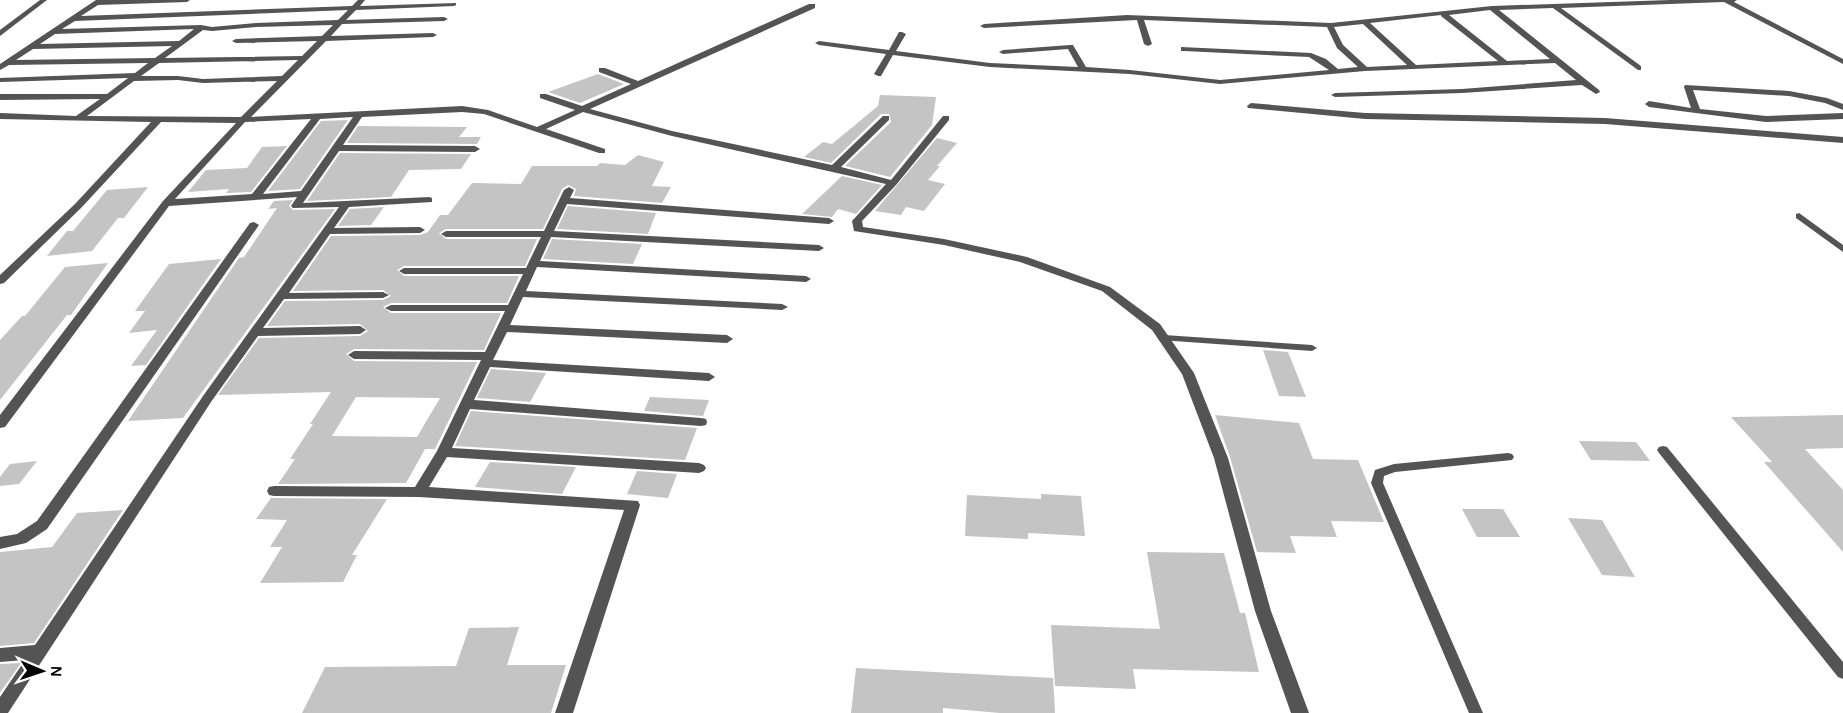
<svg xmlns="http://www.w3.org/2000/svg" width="1843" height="713" font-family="Karla,sans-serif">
	<rect width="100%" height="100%" fill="#fff"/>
	<!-- building -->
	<g fill="#c4c4c4" fill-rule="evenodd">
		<path d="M 598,74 L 624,84 L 580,103 L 548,92 Z"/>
		<path d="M 880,95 L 936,97 L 932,125 L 890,177 L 845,166 L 891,122 L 889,114 L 881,114 L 831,163 L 804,157 L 823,142 L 832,144 L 878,106 Z"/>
		<path d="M 348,120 L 300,189 L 268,191 L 321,121 Z"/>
		<path d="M 358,126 L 467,127 L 459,137 L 481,137 L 477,144 L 347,143 Z"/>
		<path d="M 937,138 L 957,143 L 937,166 L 940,166 L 928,180 L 945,184 L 924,211 L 906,207 L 901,215 L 875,211 Z"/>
		<path d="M 287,146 L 251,192 L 226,193 L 229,189 L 188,192 L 206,170 L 247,168 L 262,147 Z"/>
		<path d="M 340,153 L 471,154 L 461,169 L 409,170 L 391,197 L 307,201 Z"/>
		<path d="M 638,155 L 664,162 L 652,186 L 671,187 L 662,203 L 574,196 L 576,189 L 568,185 L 562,189 L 543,229 L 446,229 L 439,233 L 446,239 L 537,239 L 525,266 L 404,266 L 397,270 L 404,276 L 519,276 L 507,303 L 391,303 L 383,307 L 391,313 L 501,313 L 484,350 L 354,349 L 346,354 L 354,361 L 477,362 L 435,449 L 425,449 L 406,483 L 278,484 L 295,459 L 290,459 L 313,424 L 310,424 L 331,392 L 218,395 L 259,338 L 360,336 L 368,331 L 360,324 L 267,326 L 285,301 L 383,300 L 391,296 L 383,290 L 293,291 L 331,236 L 420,235 L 428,232 L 440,215 L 448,215 L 472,183 L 521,184 L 532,166 L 597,166 L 600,163 L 625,165 ZM 356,397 L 440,398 L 417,437 L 332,436 Z"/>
		<path d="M 842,176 L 882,185 L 856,214 L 838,209 L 832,217 L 802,214 Z"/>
		<path d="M 148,187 L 124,218 L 118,218 L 92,251 L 47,256 L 67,231 L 73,231 L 107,190 Z"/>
		<path d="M 293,200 L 289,206 L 293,210 L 335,209 L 183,418 L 128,421 L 239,258 L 244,257 L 277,208 L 268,209 L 274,201 Z"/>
		<path d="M 568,206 L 656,213 L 648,234 L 557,229 Z"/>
		<path d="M 384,207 L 371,225 L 338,226 L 350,209 Z"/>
		<path d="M 552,239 L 642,244 L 633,264 L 543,259 Z"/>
		<path d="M 221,259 L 146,365 L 131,366 L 157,330 L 129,333 L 145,311 L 135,311 L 169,264 Z"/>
		<path d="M 108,263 L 71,315 L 67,315 L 0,400 L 0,340 L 22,316 L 25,316 L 65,267 Z"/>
		<path d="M 1263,350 L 1288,352 L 1306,397 L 1279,396 Z"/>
		<path d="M 491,369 L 546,373 L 530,402 L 477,398 Z"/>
		<path d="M 650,397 L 709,400 L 703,416 L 644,411 Z"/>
		<path d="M 471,411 L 697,428 L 685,460 L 455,446 Z"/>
		<path d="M 1215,415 L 1299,423 L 1313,459 L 1358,460 L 1384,522 L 1331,521 L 1337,537 L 1290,536 L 1296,553 L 1257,552 L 1230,457 Z"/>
		<path d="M 1843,415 L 1843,448 L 1805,449 L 1843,490 L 1843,552 L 1764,462 L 1772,462 L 1731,417 Z"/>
		<path d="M 1579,441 L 1636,442 L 1650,461 L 1591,460 Z"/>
		<path d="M 37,461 L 19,484 L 0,486 L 0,477 L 10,464 Z"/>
		<path d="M 490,462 L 576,467 L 562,494 L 475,487 Z"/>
		<path d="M 637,471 L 677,474 L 668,498 L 627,494 Z"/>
		<path d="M 1041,494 L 1081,496 L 1085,536 L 1028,533 L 1028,539 L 965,536 L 967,495 L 1041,499 Z"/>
		<path d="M 271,498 L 274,498 L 387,499 L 352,555 L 357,555 L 343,582 L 260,583 L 282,547 L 270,547 L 287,520 L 256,519 Z"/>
		<path d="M 1462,509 L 1503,509 L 1520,537 L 1477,537 Z"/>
		<path d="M 123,510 L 34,643 L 0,646 L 0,552 L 52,547 L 77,513 Z"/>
		<path d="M 1568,518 L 1602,520 L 1635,577 L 1602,575 Z"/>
		<path d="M 1147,552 L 1224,553 L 1240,613 L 1245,613 L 1259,672 L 1133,669 L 1136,689 L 1055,686 L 1051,625 L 1160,629 Z"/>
		<path d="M 519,627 L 507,665 L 566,665 L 551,713 L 302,713 L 325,667 L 456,666 L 469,628 Z"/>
		<path d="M 21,663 L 0,693 L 0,664 Z"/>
		<path d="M 856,668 L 1053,678 L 1055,713 L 1000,713 L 943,708 L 943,713 L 851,713 Z"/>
	</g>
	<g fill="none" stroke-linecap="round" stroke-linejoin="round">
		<!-- lane -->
		<g fill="#545454" fill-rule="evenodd">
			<path d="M 1799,213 L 1843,245 L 1843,252 L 1796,218 L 1796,214 Z"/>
			<path d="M 1164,335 L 1312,345 L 1317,348 L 1312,351 L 1160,340 L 1159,338 L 1160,336 Z"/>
			<path d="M 1663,446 L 1667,447 L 1843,662 L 1843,679 L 1838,677 L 1659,453 L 1657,450 L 1659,447 Z"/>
			<path d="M 1508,453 L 1512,454 L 1514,457 L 1512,460 L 1395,472 L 1384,476 L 1383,483 L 1483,713 L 1469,713 L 1371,483 L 1375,470 L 1394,464 Z"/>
		</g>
		<!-- street -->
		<g fill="#545454" fill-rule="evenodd">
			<path d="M 40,0 L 47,0 L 0,36 L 0,30 Z"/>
			<path d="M 96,0 L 190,0 L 187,2 L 98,5 L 81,16 L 352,6 L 358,0 L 365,0 L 360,6 L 456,3 L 456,5 L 454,6 L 356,10 L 346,20 L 444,17 L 448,19 L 444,21 L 342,24 L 331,36 L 433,33 L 437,35 L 433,37 L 326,41 L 251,117 L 462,106 L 488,110 L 537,127 L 575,110 L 540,98 L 540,94 L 546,94 L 582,106 L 631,84 L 599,72 L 599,68 L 605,68 L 638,81 L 809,4 L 815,4 L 815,8 L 590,109 L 672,131 L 832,165 L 883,116 L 889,116 L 889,120 L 841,167 L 891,180 L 943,116 L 949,116 L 949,120 L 896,185 L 862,221 L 863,227 L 944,239 L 1027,257 L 1110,287 L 1160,324 L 1194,373 L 1228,458 L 1271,611 L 1309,713 L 1291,713 L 1255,611 L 1214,458 L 1182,374 L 1152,330 L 1102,291 L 1020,262 L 944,245 L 854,231 L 852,221 L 886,184 L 672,136 L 583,112 L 546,129 L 605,149 L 605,153 L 599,153 L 484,114 L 462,112 L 362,117 L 343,145 L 475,146 L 480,149 L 475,152 L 339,151 L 303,203 L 429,197 L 432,198 L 432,202 L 349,207 L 334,228 L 420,227 L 425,230 L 420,233 L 330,234 L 289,293 L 383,292 L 389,295 L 383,298 L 284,299 L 263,328 L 360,326 L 366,330 L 360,334 L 258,336 L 211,402 L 8,713 L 0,713 L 0,697 L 25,660 L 0,662 L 0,648 L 35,645 L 203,396 L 339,207 L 293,208 L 291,206 L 297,197 L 169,206 L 5,427 L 0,428 L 0,415 L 163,201 L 236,123 L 161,122 L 81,208 L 4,283 L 0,284 L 0,275 L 75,204 L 151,122 L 0,119 L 0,113 L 76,116 L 100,99 L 0,100 L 0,94 L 107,94 L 128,78 L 0,82 L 0,78 L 135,73 L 148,63 L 9,65 L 0,70 L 0,64 ZM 348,10 L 338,20 L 256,23 L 212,27 L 201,25 L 62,29 L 75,21 ZM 333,25 L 322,36 L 236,39 L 232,41 L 236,43 L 317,41 L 302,56 L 165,58 L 203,30 L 212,31 L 256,27 ZM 194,29 L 179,41 L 40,44 L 55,34 ZM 172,46 L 155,58 L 16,60 L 33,49 ZM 298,60 L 282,76 L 203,79 L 178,76 L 141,76 L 159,63 ZM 178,80 L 203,83 L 277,81 L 241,117 L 87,116 L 134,81 ZM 353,117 L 301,191 L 263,194 L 320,119 ZM 311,119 L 252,194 L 175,199 L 245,122 Z"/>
			<path d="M 1670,0 L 1737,0 L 1734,2 L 1843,59 L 1843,64 L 1724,2 L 1561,8 L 1641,66 L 1641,70 L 1638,70 L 1553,8 L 1499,10 L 1599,90 L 1600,92 L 1596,94 L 1582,85 L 1462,93 L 1335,97 L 1331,95 L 1335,93 L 1462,89 L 1576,80 L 1555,63 L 1365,71 L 1220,84 L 1130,74 L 990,67 L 893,55 L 881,76 L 878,76 L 874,74 L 886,54 L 819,45 L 815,43 L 819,41 L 889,50 L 899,32 L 902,32 L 906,34 L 896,51 L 990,63 L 1078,67 L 1068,49 L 1003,54 L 999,52 L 1003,50 L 1070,45 L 1073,45 L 1086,67 L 1130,70 L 1220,80 L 1329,70 L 1309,57 L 1184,51 L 1181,51 L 1181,47 L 1311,53 L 1326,59 L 1338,69 L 1358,67 L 1337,48 L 1327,27 L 1144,20 L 1152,44 L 1148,46 L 1144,44 L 1137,20 L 984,28 L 980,26 L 984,24 L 1127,15 L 1331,23 L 1492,6 ZM 1490,10 L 1550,59 L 1507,61 L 1449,15 ZM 1441,15 L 1441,16 L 1498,61 L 1416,65 L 1370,23 ZM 1363,24 L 1407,65 L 1367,67 L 1343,45 L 1334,27 Z"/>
			<path d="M 1685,85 L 1789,91 L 1827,98 L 1843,104 L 1843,110 L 1825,103 L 1789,96 L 1693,90 L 1700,109 L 1766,116 L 1843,113 L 1843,119 L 1766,122 L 1649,107 L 1645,104 L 1649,101 L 1691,108 L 1684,87 Z"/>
			<path d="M 1251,103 L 1365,113 L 1605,118 L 1843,137 L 1843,143 L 1605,124 L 1365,119 L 1248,108 L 1247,106 Z"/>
			<path d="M 569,187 L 574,190 L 570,198 L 829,218 L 834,221 L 829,224 L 567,204 L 554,231 L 819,245 L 824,248 L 819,251 L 551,237 L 540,261 L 806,276 L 811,279 L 806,282 L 537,267 L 526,291 L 782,304 L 788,307 L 782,310 L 523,297 L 510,325 L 727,335 L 733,339 L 727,343 L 507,332 L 493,360 L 709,373 L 715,377 L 709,381 L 490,367 L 474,400 L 701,418 L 706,419 L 707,422 L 706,425 L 701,426 L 470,409 L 452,448 L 699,463 L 704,465 L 706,468 L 704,471 L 699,473 L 447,457 L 429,487 L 638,501 L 640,505 L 573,713 L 555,713 L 624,510 L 419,497 L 274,496 L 269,495 L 267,491 L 269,487 L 274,486 L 415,487 L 437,451 L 481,360 L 354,359 L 348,355 L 354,351 L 485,352 L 505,311 L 391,311 L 385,308 L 391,305 L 508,305 L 523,274 L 404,274 L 399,271 L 404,268 L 526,268 L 541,237 L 446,237 L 441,234 L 446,231 L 544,231 L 564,190 Z"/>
			<path d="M 254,222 L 259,225 L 47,529 L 26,543 L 0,549 L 0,537 L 17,534 L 37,521 L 250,223 Z"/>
		</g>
	</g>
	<!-- north arrow -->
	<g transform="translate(42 671) rotate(92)" stroke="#ffffff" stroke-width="4.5" paint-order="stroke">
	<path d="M0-4.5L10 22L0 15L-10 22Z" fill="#000000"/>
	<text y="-9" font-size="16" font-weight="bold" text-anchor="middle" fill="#000000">N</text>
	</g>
</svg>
